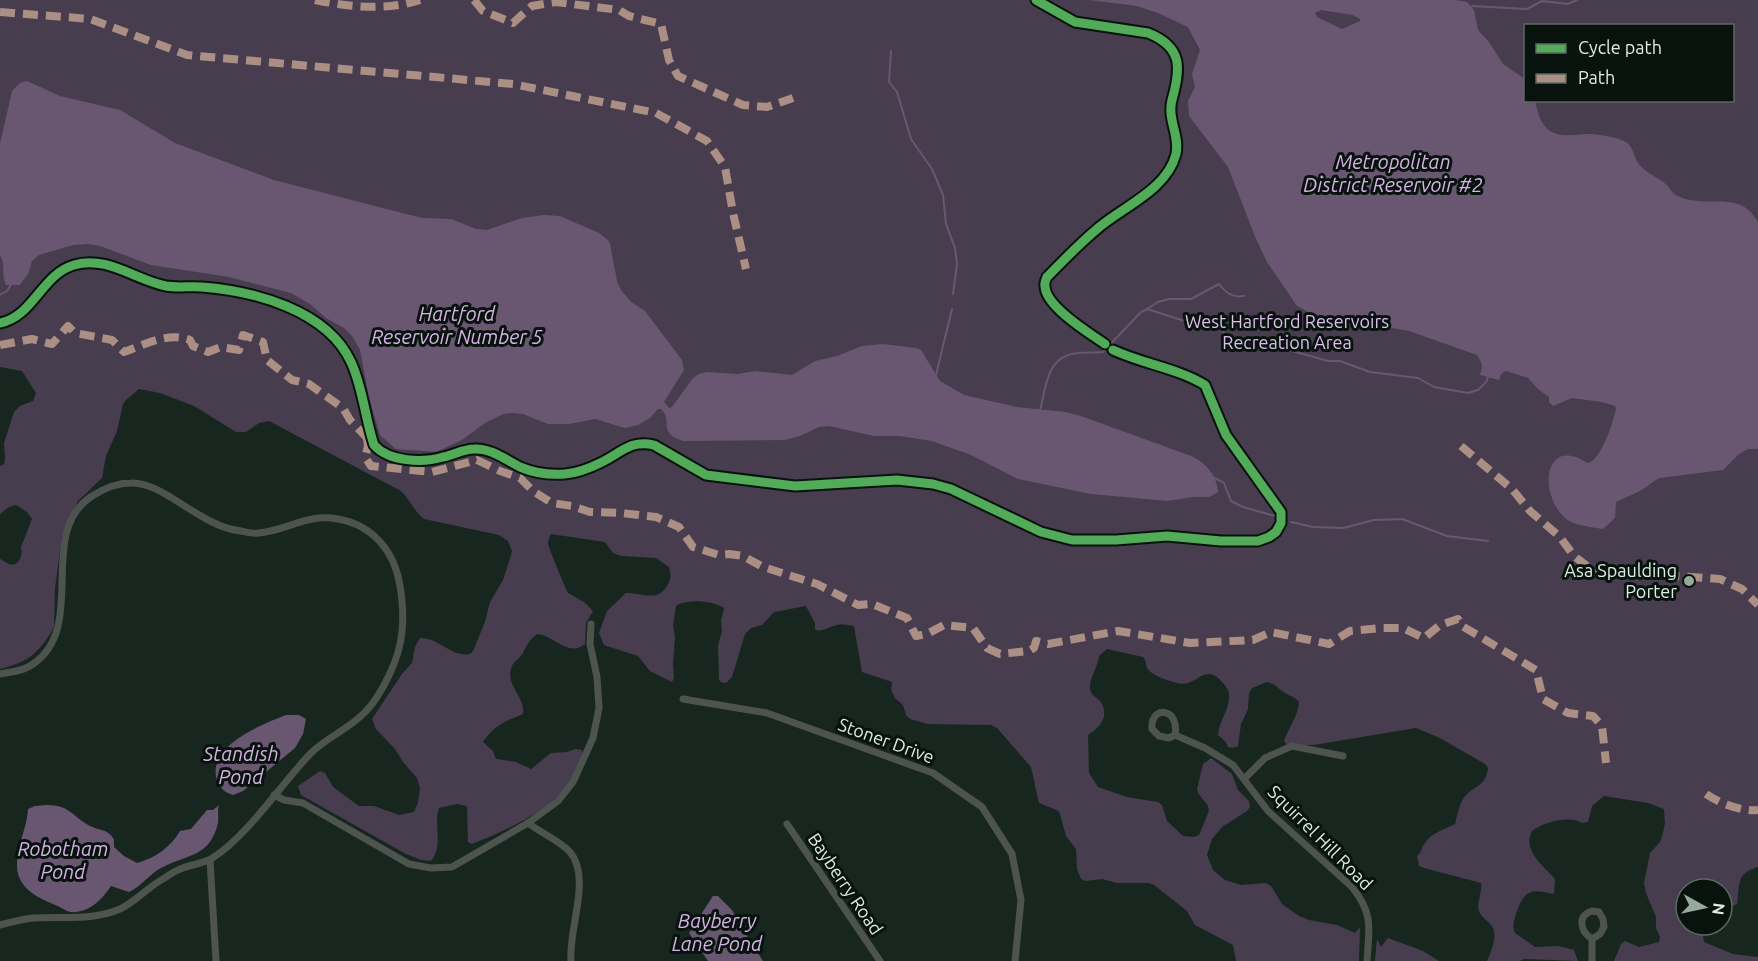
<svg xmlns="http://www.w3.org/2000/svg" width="1758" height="961" font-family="Ubuntu,sans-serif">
	<rect width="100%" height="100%" fill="#17271f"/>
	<!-- green -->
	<g fill="#473d4e" fill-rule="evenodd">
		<path d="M 0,0 L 1758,0 L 1758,867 C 1736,873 1740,884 1737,904 L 1722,910 L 1722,889 L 1686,889 L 1686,925 L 1709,925 L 1703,936 L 1704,942 L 1733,954 L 1758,957 L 1758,961 L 1614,961 L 1621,944 L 1625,941 L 1639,947 L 1659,942 L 1660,937 L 1656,928 L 1656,917 L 1646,893 L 1644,883 L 1650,853 L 1660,842 L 1662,837 L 1665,823 L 1664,809 L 1648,803 L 1604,796 L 1592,806 L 1588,822 L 1582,823 C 1569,815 1544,822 1532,831 C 1522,850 1543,866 1555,879 L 1554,893 L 1552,894 C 1529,887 1523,893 1516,914 C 1514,922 1512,925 1515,933 L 1535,947 L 1558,946 L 1574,950 L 1578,961 L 1524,959 L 1520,961 L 1487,961 C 1491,952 1499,934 1491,925 C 1487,920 1481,917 1479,911 C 1476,902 1483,892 1481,883 L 1424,868 L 1419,866 L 1417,856 C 1422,852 1421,848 1425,843 C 1432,832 1444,830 1455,824 C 1457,816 1459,806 1463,799 C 1471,786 1486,788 1488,768 L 1485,764 L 1440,738 L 1416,728 L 1314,745 L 1287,745 L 1284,741 C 1289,727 1298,716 1299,702 C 1294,696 1291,697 1285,693 C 1278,689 1276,684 1267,682 L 1252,688 L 1249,693 L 1248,709 L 1241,724 L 1238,746 L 1233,748 L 1228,747 L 1226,742 L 1218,735 C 1219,721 1230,709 1229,695 C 1229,690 1226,686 1223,683 C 1204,660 1197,689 1177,683 C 1170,681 1152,676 1148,669 C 1145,665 1147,661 1143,657 L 1107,649 L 1099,656 C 1098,667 1089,678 1090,689 C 1091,696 1099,698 1102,704 C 1109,718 1099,728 1088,735 L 1089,773 L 1098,787 L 1127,797 L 1158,802 L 1162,805 L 1167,821 L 1183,836 L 1194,837 L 1199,835 L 1209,811 L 1208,806 L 1198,793 L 1197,789 L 1203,764 L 1211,758 L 1232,774 L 1238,790 L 1249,801 L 1250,807 L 1247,811 L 1222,827 L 1212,839 L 1207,855 L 1213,870 L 1225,880 L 1241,885 L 1266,883 L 1271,886 L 1282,904 L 1299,916 L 1309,920 L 1337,925 L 1355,933 L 1360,927 L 1359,961 L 1236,961 L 1233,945 L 1195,925 L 1187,911 L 1154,885 L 1149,883 L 1117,883 L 1102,879 L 1086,881 L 1081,879 L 1077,869 L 1076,849 L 1066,836 L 1059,811 L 1039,803 L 1031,767 L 997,728 L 991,725 L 928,724 L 910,719 L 906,715 L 903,705 L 895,698 L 891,690 L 892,682 L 862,672 L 854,626 C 848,625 842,624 837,625 C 828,627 824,632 815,630 L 815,623 L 806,606 L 774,612 L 762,625 L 751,628 L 745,634 L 732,677 L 726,683 L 721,682 L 719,680 L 718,646 L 722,631 L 721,621 L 724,608 C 714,601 687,598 676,606 L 673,625 L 675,637 L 673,664 L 674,678 L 672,682 L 650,671 L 638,656 L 604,645 L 599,633 L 607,611 L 626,593 C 640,592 657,603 667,586 C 671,580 671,574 669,567 L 656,558 L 621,556 L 613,553 L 605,542 L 551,534 C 550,537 548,540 548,543 C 548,547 565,587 568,593 L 584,602 L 593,611 L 586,623 L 585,644 C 568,658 554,635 537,634 C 529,640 527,645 523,653 C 521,657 516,660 513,664 C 502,684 526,696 523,714 C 506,721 494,725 483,742 L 493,751 L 496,759 L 516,762 L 531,769 L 551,753 L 567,752 L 575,749 L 582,750 L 582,753 C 577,766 572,780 563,790 C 545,813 498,834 472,844 L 468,842 L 467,806 L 457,804 L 439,808 C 433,825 444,846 431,861 L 421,860 L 406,854 L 301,795 L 298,786 L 320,771 L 325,773 L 333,787 L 359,806 L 374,806 L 399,815 L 414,812 L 418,803 L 420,788 L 417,778 L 403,762 L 395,749 L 376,729 L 372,719 L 402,674 L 412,663 L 415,647 L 420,638 C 438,637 452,658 470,654 L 473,651 L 485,622 L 490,602 L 503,580 L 511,555 L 512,551 L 508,541 L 499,535 L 424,519 C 414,511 410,500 401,491 L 269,421 L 259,423 L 246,432 L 236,432 L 194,406 L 160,393 L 139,389 L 126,400 L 123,404 L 117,431 L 106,456 L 102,478 L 78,501 L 62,536 L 55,588 L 54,626 L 52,631 C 37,655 27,662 0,669 L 0,559 C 3,560 6,563 9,564 C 19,568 23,555 21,547 L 32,519 L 27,512 L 16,505 L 9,507 L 0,514 L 0,466 L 4,464 L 5,459 L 4,443 L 14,412 L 20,406 L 33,401 L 36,393 L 22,371 L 0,367 ZM 1526,26 L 1732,26 L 1732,100 L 1526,100 Z"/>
		<path d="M 1388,938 L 1423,951 L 1439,961 L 1375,961 L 1377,939 L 1381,947 Z"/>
	</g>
	<!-- water -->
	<g fill="#695772" fill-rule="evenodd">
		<path d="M 1089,0 L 1455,0 L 1467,2 L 1474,10 L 1478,30 L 1489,42 L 1503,64 L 1525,79 L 1526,100 L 1535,101 C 1537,107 1538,116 1542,122 C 1553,142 1576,133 1592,134 C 1601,135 1615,137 1624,141 C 1633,145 1633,155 1638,163 C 1645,173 1658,177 1667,185 C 1671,190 1674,195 1680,197 C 1709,209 1740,189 1758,222 L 1758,449 L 1748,449 L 1739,454 L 1723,470 L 1659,478 L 1640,491 L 1616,502 L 1615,518 L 1603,529 C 1596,528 1576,525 1571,522 C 1541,505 1540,445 1576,457 C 1580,458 1584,462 1588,463 C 1601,460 1614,421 1616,408 L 1615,406 L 1602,402 L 1572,398 L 1553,406 L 1549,402 L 1549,397 L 1538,389 L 1528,378 L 1506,371 L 1501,374 L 1499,380 L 1480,375 C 1483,367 1482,362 1477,355 L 1409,331 L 1312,314 L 1297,306 L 1267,262 L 1256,239 L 1228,167 L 1189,116 L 1188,101 L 1195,87 L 1192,74 L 1200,50 L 1188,27 L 1158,13 L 1137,6 ZM 1321,10 L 1353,15 L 1360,19 L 1360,21 L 1342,29 L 1317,17 L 1315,13 Z"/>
		<path d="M 27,81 L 60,96 L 120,110 L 175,143 L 274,180 L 406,214 L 423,218 L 451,219 L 476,229 L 487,230 L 522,218 L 544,215 L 560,216 L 599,233 L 608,240 L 610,244 L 617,281 L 621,290 L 631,302 L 645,311 L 682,360 L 684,370 L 664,402 L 669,408 L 672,407 L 693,378 L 699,374 L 707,372 L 738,374 L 755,371 L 792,375 L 815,361 L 837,356 L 862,346 L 883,344 L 916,348 L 921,350 L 940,381 L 964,395 L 1017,407 L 1065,412 L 1081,416 L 1191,456 C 1206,463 1217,475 1218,492 L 1209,497 L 1193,497 L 1167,501 L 1091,494 L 1018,479 L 971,455 L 932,441 L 900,436 L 874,436 L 829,426 L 819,427 L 800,436 L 785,440 L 683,441 C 656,432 674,421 661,409 L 658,409 L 650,418 L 638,425 L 625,428 L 595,419 L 569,424 L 548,424 L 523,414 L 513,413 L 503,414 L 485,423 L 462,440 L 436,452 L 396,449 L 380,435 L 369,398 L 360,350 L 352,336 L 344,328 L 326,318 L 310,304 L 291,293 L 229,277 L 151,265 L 100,246 L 89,244 L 73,245 L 39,255 L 32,261 L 28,274 L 20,285 L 6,285 C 1,275 6,266 0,255 L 0,144 L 12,91 L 20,83 Z"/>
		<path d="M 286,715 L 299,715 L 306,719 L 303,734 L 295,748 L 243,791 L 233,795 C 225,793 219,787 217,780 C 206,746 263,724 286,715 Z"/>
		<path d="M 47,805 C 70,805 73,817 90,826 C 100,831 109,829 114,840 L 114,847 L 124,856 L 137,863 C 155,858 171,847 180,831 L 191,829 L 207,810 L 213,810 L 219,805 C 217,811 219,817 218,823 C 210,857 188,854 163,867 C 150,873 142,886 129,892 L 111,886 C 103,898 91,911 75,912 C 69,913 63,909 58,906 C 41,899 18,890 17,867 C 16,847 27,829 28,809 L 35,806 Z"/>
		<path d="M 713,896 L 718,896 L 732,910 L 742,928 L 763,961 L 708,961 L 689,933 Z"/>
	</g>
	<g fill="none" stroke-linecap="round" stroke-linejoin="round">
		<!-- stream -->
		<g stroke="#695772" stroke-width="2">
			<path d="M 1472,6 L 1527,9 L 1542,1 L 1568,4 L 1577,0"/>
			<path d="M 891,51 L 889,82 L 897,92 L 911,139 L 932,169 L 943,195 L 946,224 L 955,248 L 957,264 L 953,294"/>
			<path d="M 0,295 L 7,291 L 12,283"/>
			<path d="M 1147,309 L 1158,302 L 1169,299 L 1191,299 L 1219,284 C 1226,293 1233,298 1244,296"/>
			<path d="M 935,379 L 952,309"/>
			<path d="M 1040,411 C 1046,387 1046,355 1079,353 C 1087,352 1095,353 1103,352 L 1141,312 L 1147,309 L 1191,323 L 1218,328 L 1241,346 L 1274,346 L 1328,361 L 1340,361 L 1370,372 L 1418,378 L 1434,387 L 1468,393 L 1478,390 L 1486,382 L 1489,375"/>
			<path d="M 1211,476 L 1224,483 L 1231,501 L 1243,507 L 1275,516"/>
			<path d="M 1291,522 L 1313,527 L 1343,528 L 1374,520 L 1402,519 L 1447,536 L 1488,541"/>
		</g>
		<!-- minor -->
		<g stroke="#4d5450" stroke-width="7">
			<path d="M 0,674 C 11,672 24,671 33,664 C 89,626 35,533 92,496 C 103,489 118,483 131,483 C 165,482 200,527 241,531 C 246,532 253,534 258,533 C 287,531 306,513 338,519 C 373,525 395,552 400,586 C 405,616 404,643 391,671 C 385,684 376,701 366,711 C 351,728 327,737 311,753 C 281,784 247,837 211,859 C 201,864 188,865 178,870 C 173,872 168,876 163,879 C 148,887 135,902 120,909 C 92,921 64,916 34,918 C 23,919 11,922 0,925"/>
			<path d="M 683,699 L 767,713 L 933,773 L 982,807 L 1012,854 L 1021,900 L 1015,961"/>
			<path d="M 1175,735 C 1180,707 1150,705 1152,729 L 1159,736 L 1169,738 L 1175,735 L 1205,748 L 1233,765 L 1268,811 L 1352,887 C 1374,914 1369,929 1367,961"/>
			<path d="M 1245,778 L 1265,758 L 1292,746 L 1343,756"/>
			<path d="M 274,795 L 284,800 L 303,803 L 409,864 L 431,868 L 452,867 L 528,823 L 558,801 L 573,782 L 593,738 L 599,708 L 597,677 L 590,644 L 591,624"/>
			<path d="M 528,823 C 541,833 559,840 570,852 C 592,878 568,929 571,961"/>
			<path d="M 787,824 L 880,961"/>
			<path d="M 210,860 L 216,961"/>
			<path d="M 1592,911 L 1599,912 L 1603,919 L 1604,927 L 1600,934 L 1592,939 C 1580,931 1577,916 1592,911 Z"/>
			<path d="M 1592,939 L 1592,961"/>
		</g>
		<!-- quiet -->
		<g stroke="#ac8f84" stroke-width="8" stroke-dasharray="15 8" stroke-linecap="butt">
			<path d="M 315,0 C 348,7 387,11 420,0"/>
			<path d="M 474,0 L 483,11 L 513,23 L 532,6 L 556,2 L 619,10 L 629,16 L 661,24 L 669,60 L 678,76 L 743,105 L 767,107 L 793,98"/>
			<path d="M 0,12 L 90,19 L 187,55 L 513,84 L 656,113 L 707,141 L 725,167 L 733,213 L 746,269"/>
			<path d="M 0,345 L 32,339 L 52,344 L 68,326 L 75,333 L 112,340 L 124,352 C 146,344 167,332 190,340 L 193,346 L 208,352 L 221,347 L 239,350 L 243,335 L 263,342 L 267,360 L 292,380 L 309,384 L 343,408 L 350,420 L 371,442"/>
			<path d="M 367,438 L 368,446 L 365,457 L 371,466 L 432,472 L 477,460 L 500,471 L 520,478 L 533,491 L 552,503 L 572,506 L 590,512 L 621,513 L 656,517 L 679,527 L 693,547 L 719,555 L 729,554 L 743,556 L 763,567 L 817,584 L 858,605 L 872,604 L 907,618 L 916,636 L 927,634 L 944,625 L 973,628 L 987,648 L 1000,654 L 1029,651 L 1034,648 L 1036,641 L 1048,644 L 1118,631 L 1190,643 L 1253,640 L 1271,632 L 1329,644 L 1350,631 L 1382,628 L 1403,628 L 1424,638 L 1440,625 L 1458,619 L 1462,626 L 1536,670 L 1543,699 L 1568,713 L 1593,716 L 1602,726 L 1606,763"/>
			<path d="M 1461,446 L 1512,489 L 1530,511 L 1560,537 L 1574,556 L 1587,566 L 1613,572 L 1720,579 L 1742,589 L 1758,605"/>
			<path d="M 1706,794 C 1719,803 1742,812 1758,810"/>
		</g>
		<defs>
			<g id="cycleway">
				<path d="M 1036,0 L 1075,22 L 1148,33 C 1183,47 1181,68 1172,100 C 1167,119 1180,136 1176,154 C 1167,190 1122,207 1097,229 C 1079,244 1063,261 1047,277 C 1046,280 1044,283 1045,286 C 1045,306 1089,333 1105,344"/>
				<path d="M 0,323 C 33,317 42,274 74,265 C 107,255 135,280 166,286 C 178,288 190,286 202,287 C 254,291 327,310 351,362 C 363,388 365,418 374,445 C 389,462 423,463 443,457 C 453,455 464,449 474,449 C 491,448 506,460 520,467 C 534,473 551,475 565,474 C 577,473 590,468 600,463 C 620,454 630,439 654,445 L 706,475 L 795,486 L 897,480 L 933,484 L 951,489 L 1041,532 L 1072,540 L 1116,540 L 1167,536 L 1221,541 L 1258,541 L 1269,537 L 1276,532 L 1281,523 L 1281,512 L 1226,435 L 1205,385 C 1177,368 1143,364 1113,350"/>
			</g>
		</defs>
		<!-- cycleway casing -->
		<use href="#cycleway" stroke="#07130c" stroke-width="13"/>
		<!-- cycleway -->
		<use href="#cycleway" stroke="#51ab58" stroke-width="9"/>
	</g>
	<!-- markers -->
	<circle fill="#97a89e" stroke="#07130c" stroke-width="2" cx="1689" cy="581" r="6"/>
	<g text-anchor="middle" stroke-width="6" stroke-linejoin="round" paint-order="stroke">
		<!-- park labels -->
		<g font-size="18" fill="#e0bcf1" stroke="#07130c">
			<text x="1287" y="328">West Hartford Reservoirs<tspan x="1287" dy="21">Recreation Area</tspan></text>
		</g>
		<!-- poi labels -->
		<g font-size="18" fill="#dcede3" stroke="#07130c" text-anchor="end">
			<text x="1677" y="577">Asa Spaulding<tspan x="1677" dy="21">Porter</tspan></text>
		</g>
		<!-- street labels -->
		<g font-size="18" fill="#dcede3" stroke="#07130c">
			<text transform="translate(886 741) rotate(20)" y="6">Stoner Drive</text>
			<text transform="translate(1320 838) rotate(45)" y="6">Squirrel Hill Road</text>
			<text transform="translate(845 884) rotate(56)" y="6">Bayberry Road</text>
		</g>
		<!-- water labels -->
		<g font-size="20" font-style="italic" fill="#d6b1e6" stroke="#07130c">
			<text x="1393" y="169">Metropolitan<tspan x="1393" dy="23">District Reservoir #2</tspan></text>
			<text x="457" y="321">Hartford<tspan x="457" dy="23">Reservoir Number 5</tspan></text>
			<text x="241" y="761">Standish<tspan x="241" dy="23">Pond</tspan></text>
			<text x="63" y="856">Robotham<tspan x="63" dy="23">Pond</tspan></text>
			<text x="717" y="928">Bayberry<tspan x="717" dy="23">Lane Pond</tspan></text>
		</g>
	</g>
	<!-- legend -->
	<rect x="1524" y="24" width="210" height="78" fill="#07130c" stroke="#5c6a62" stroke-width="1.5"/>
	<rect x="1536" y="44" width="30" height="9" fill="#51ab58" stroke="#5c6a62" stroke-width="1.5"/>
	<text x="1578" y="54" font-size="18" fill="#dcede3">Cycle path</text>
	<rect x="1536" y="74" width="30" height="9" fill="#ac8f84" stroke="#5c6a62" stroke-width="1.5"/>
	<text x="1578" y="84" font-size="18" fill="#dcede3">Path</text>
	<!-- north arrow -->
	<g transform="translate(1704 907) rotate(98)"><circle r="28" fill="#07130c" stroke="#5c6a62" stroke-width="1.5"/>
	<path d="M0-4.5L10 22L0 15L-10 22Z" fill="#97a89e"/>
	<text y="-9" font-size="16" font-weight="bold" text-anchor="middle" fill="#dcede3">N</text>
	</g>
</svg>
